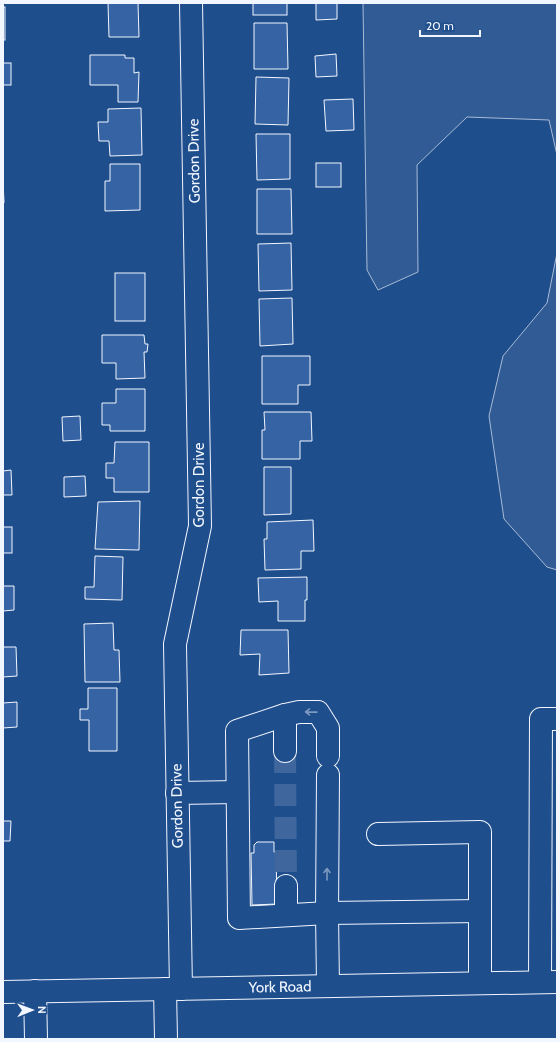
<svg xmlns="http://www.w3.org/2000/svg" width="560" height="1042" font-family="Cabin,sans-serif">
	<rect width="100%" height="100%" fill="#1f4e8c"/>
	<!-- green -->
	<g fill="#305b95" stroke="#a8bbd7">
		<path d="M 363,3 L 557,3 L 557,155 L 549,120 L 467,117 L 417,165 L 418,272 L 378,290 L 367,270 Z"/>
		<path d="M 557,253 L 557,570 L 547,567 L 504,519 L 489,416 L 503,356 L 547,303 Z"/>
	</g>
	<!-- building -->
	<g fill="#3563a3" stroke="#f2f6ff">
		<path d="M 108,3 L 138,3 L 139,37 L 109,37 Z"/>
		<rect x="253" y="3" width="34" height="12"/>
		<path d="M 316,3 L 337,3 L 337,19 L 316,20 Z"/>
		<rect x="3" y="7" width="2" height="33"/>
		<path d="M 254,23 L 287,23 L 288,69 L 254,69 Z"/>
		<path d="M 336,54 L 337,76 L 316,77 L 315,56 Z"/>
		<path d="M 90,55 L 125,55 L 125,58 L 134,58 L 134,73 L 139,72 L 138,102 L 118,102 L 118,85 L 90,85 Z"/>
		<rect x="3" y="63" width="8" height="22"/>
		<path d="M 256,77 L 289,78 L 288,125 L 255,124 Z"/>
		<path d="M 353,99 L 354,130 L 326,131 L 324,100 Z"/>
		<path d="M 141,108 L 142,155 L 110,156 L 109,141 L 99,141 L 98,122 L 108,122 L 108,109 Z"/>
		<path d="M 256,134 L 290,134 L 290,179 L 257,180 Z"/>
		<rect x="316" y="163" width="25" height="24"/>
		<path d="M 110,164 L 140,164 L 140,210 L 105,211 L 105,181 L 110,181 Z"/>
		<path d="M 3,180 L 4,203 L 3,203 Z"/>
		<path d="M 257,189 L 291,189 L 292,234 L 257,234 Z"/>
		<path d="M 291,243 L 292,290 L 259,291 L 258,244 Z"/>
		<rect x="115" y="273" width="30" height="48"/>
		<path d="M 292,298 L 293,344 L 260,346 L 259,299 Z"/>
		<path d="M 102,335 L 144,335 L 145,344 L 148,344 L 147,352 L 144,352 L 145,378 L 116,379 L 116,363 L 102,363 Z"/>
		<path d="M 262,356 L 310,356 L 310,385 L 298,385 L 298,404 L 262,404 Z"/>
		<path d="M 116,389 L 145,389 L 145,431 L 110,431 L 110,425 L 102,425 L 102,403 L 116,403 Z"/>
		<path d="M 264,412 L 311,412 L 312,441 L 300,441 L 300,459 L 262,459 L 262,430 L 265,430 Z"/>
		<path d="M 80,416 L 81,440 L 63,441 L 62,417 Z"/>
		<path d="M 115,442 L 149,442 L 149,492 L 114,492 L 114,478 L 106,478 L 106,463 L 114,463 Z"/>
		<path d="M 264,467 L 291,467 L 291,514 L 264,515 Z"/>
		<path d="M 11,470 L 12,495 L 3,495 L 3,471 Z"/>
		<path d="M 85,476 L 86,496 L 64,497 L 64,477 Z"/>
		<path d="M 140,501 L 139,550 L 95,549 L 98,502 Z"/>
		<path d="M 313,520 L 314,551 L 301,551 L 301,569 L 265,570 L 264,539 L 267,539 L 267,522 Z"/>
		<rect x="3" y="527" width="9" height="26"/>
		<path d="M 95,556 L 123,557 L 122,600 L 85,599 L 85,587 L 94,587 Z"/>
		<path d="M 307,577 L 307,600 L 305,600 L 305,621 L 278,621 L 278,601 L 259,602 L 258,578 Z"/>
		<path d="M 3,586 L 14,586 L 14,610 L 3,611 Z"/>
		<path d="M 113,623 L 114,650 L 119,650 L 120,682 L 85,682 L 84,624 Z"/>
		<path d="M 241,630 L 288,630 L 289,673 L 259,675 L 260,654 L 240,655 Z"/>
		<path d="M 3,647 L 16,647 L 17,676 L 3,677 Z"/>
		<path d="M 88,688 L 117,688 L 117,751 L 89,751 L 89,720 L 80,720 L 80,709 L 88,709 Z"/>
		<path d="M 17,702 L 17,727 L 3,728 L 3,703 Z"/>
		<path d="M 3,821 L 11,821 L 10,841 L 3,841 Z"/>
		<path d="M 257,842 L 274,842 L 274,852 L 276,852 L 277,904 L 252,905 L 251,853 L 254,853 L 254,845 Z"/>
	</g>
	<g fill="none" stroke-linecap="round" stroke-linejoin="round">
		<!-- minor-tunnel -->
		<path stroke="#3f679d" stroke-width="22" stroke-dasharray="22 11" stroke-linecap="butt" d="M 285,751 L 286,886"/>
		<defs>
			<g id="minor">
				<path d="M 285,715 L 285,751"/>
				<path d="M 328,756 L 328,728 L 318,712 L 299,712 L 285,715 L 237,731 L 239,918 L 327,913 L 480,911"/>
				<path d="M 328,775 L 327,913 L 328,986"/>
				<path d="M 177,793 L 237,792"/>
				<path d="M 378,834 L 480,832 L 480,983"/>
				<path d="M 286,886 L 286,915"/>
				<path d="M 540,982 L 541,719 L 557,719"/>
				<path d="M 165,989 L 166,1039"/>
				<path d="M 181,989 L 175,644 L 200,526 L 191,3"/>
				<path d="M 35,991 L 36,1039"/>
				<path d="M 3,992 L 557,982"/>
			</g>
		</defs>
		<!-- minor casing -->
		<use href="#minor" stroke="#f2f6ff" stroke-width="24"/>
		<!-- minor -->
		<use href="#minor" stroke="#1f4e8c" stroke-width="22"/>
	</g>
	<!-- one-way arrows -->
	<defs><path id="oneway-shaft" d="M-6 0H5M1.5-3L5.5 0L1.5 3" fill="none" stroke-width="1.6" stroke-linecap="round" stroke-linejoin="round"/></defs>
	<g stroke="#7e9ac0">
		<use href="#oneway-shaft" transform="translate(311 712) rotate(-179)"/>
		<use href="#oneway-shaft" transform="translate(327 874) rotate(-90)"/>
	</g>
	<g text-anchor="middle" stroke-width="3" stroke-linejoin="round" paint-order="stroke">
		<!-- street labels -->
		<g font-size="15" fill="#f2f6ff" stroke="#1f4e8c">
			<text transform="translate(194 161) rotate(-91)" y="5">Gordon Drive</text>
			<text transform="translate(199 485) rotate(-90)" y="5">Gordon Drive</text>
			<text transform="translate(177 806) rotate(-91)" y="5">Gordon Drive</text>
			<text transform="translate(280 987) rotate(-1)" y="5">York Road</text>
		</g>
	</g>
	<!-- border -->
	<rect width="560" height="1042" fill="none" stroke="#f2f6ff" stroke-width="8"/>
	<!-- north arrow -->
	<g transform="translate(32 1010) rotate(89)" stroke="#1f4e8c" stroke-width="3" paint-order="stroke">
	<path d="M0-3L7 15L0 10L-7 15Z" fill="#f2f6ff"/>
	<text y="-6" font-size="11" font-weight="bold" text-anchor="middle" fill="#f2f6ff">N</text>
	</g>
	<!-- scale -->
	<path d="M420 30v6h60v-6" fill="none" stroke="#f2f6ff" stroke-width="2"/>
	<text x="426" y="30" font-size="12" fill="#f2f6ff" stroke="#1f4e8c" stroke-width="3" paint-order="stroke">20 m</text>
</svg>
